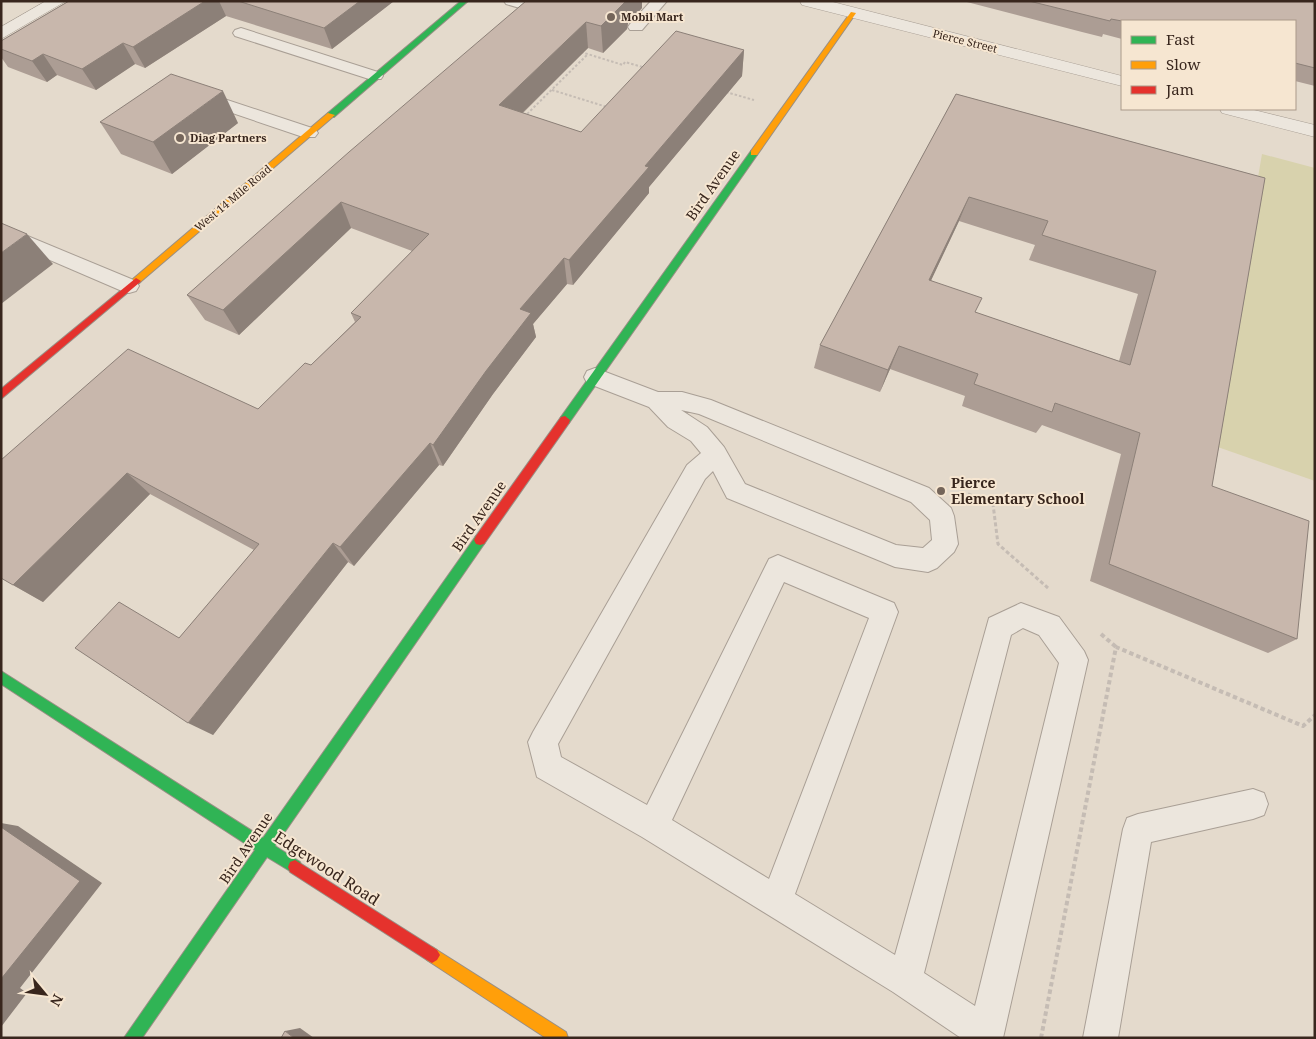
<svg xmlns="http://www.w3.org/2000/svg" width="1316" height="1039" font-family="'Noto Serif',serif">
	<rect width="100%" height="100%" fill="#e4dacc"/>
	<!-- green -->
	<path fill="#d8d2ad" d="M 1262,154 L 1315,168 L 1315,481 L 1212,445 Z"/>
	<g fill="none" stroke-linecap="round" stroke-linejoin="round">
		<defs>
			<g id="lane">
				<path d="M 504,1 C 521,1 538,5 555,1 L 563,6 L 560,9 L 540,14 L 506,4 Z"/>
				<path d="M 651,1 L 667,1 L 642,30 L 630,30 L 628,27 L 630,24 Z"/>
				<path d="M 241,28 L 381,73 L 383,76 L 381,79 L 369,79 L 235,36 L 233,33 L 235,30 Z"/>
				<path d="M 197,90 L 315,129 L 318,133 L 315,137 L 303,137 L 191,99 L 189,95 L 191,91 Z"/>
				<path d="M 1,225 L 136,281 L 139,286 L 136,291 L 129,293 L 122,291 L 1,239 Z"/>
				<path d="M 595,368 L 658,392 L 682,392 L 711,400 L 929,488 L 951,508 L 954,516 L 958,544 L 954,552 L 937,568 L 928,572 L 895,567 L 727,498 L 713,471 L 705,479 L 558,744 L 561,757 L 647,805 L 769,559 L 778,555 L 894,603 L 898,612 L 795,894 L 895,955 L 989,618 L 1021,603 L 1059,617 L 1084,651 L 1088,660 L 1003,1038 L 961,1038 L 893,992 L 642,837 L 537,777 L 528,742 L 533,732 L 687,465 L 701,453 L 691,441 L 668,427 L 649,407 L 587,383 L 584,377 L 587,371 ZM 681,410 L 699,414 L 911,502 L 930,520 L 932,540 L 923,548 L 896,545 L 745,484 L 724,447 L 707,427 ZM 784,582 L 869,618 L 769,879 L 672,820 ZM 1023,628 L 1039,635 L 1059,663 L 975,1006 L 924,973 L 1011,635 Z"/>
				<path d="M 1253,789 L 1264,793 L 1268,804 L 1264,815 L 1253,819 L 1151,842 L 1118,1038 L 1083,1038 L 1123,829 L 1127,818 L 1138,814 Z"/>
			</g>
			<g id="street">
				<path d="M 46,1 L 66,1 L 1,39 L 1,27 Z"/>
				<path d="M 800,1 L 829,1 L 1122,76 L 1122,86 L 802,5 Z"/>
				<path d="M 1220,109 L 1250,109 L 1315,125 L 1315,137 L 1222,113 Z"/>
			</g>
			<g id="fast">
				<path d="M 461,1 L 468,1 L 334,117 L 328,117 L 328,113 Z"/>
				<path d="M 754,150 L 757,151 L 757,155 L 569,423 L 561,423 L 560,420 L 561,417 L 751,151 Z"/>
				<path d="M 480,535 L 484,536 L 486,540 L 484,544 L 275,846 L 300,862 L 302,867 L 300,872 L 295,874 L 267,857 L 142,1038 L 124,1038 L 255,850 L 1,684 L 1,671 L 263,838 L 476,536 Z"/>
			</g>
			<g id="slow">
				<path d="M 851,12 L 856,13 L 757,155 L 751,155 L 751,151 Z"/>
				<path d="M 328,113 L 335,115 L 139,283 L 133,283 L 133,279 Z"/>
				<path d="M 432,947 L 566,1032 L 568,1038 L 546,1038 L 427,960 L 424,955 L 427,950 Z"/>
			</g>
			<g id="jam">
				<path d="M 136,278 L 141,281 L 139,283 L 1,399 L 1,389 Z"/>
				<path d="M 565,416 L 570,420 L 569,423 L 484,544 L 480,545 L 476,544 L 474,540 L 476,536 L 561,417 Z"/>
				<path d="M 295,860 L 437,950 L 440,955 L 437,960 L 432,963 L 427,960 L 290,872 L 288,867 L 290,862 Z"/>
			</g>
		</defs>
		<!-- lane casing -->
		<use href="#lane" stroke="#a99f95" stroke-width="2"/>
		<!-- street casing -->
		<use href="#street" stroke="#a99f95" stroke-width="1"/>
		<!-- fast casing -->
		<use href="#fast" stroke="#998f85" stroke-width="2"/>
		<!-- slow casing -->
		<use href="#slow" stroke="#998f85" stroke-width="2"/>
		<!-- jam casing -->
		<use href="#jam" stroke="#998f85" stroke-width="2"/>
		<!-- path-far2 -->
		<g stroke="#c5bcb4" stroke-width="2" stroke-dasharray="2.5 2" stroke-linecap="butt">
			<path d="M 581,52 L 623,65 L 625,62 L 646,68"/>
			<path d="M 552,90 L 607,107"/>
			<path d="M 726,92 L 754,100"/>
			<path d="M 524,117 L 588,54"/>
		</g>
		<!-- path-far1 -->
		<path stroke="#c5bcb4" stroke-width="3" stroke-dasharray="4 2.5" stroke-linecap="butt" d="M 968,494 L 993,504 L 998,544 L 1048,588"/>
		<!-- path -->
		<g stroke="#c5bcb4" stroke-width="4" stroke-dasharray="4.5 3" stroke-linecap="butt">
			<path d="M 1101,634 L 1116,647"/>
			<path d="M 1041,1038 L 1116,647 L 1303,726 L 1315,715"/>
		</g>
		<!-- lane -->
		<use href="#lane" fill="#ece6dd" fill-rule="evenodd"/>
		<!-- street -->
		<use href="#street" fill="#ece6dd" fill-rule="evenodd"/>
		<!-- fast -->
		<use href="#fast" fill="#30b455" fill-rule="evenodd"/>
		<!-- slow -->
		<use href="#slow" fill="#ff9f0a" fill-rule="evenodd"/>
		<!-- jam -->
		<use href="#jam" fill="#e5322d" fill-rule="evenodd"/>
	</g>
	<!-- wall -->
	<g fill="#ac9d94" fill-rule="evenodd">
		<path d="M 69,1 L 394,1 L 332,49 L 226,16 L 145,68 L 135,64 L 96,90 L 57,75 L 47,82 L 8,67 L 1,57 L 1,41 Z"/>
		<path d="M 526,1 L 642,1 L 642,8 L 628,23 L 627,29 L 603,53 L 588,48 L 523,113 L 581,132 L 744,50 L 742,76 L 649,187 L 649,193 L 573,285 L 567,284 L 533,324 L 536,337 L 493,394 L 443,466 L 439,465 L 354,566 L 348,562 L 213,735 L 179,638 L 254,550 L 150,494 L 43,602 L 13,585 L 1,460 L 258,409 L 311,365 L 355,322 L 351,313 L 412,251 L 351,228 L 239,335 L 205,320 L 187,295 Z"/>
		<path d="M 963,1 L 1315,1 L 1315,86 L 1295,81 L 1295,21 L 1122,21 L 1122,39 L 1103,34 L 1102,37 L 1082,32 Z"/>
		<path d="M 956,94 L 1265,178 L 1212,486 L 1297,639 L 1268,653 L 1090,581 L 1121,454 L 1042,425 L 1036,433 L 962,406 L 965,396 L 890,369 L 880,392 L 814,368 L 820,345 ZM 959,221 L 1035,245 L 1029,260 L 1138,294 L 1119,361 L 975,312 L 931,280 Z"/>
		<path d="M 100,122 L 238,123 L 172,174 L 121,154 Z"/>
	</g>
	<!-- shaded-wall -->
	<g fill="#8c8078">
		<path d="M 205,1 L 219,1 L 226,16 L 145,68 L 133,47 Z"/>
		<path d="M 360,1 L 394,1 L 332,49 L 324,28 Z"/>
		<path d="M 626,1 L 642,1 L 642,8 L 628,23 L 627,29 L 603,53 L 601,26 Z"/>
		<path d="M 586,22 L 588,48 L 503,132 L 499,105 Z"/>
		<path d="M 123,43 L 135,64 L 96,90 L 82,69 Z"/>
		<path d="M 744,50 L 742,76 L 649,187 L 649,193 L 573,285 L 569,260 L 645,166 Z"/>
		<path d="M 43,54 L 57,75 L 47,82 L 32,61 Z"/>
		<path d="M 223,91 L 238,123 L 172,174 L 153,142 Z"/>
		<path d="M 969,197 L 959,221 L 920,304 L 929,280 Z"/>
		<path d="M 341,202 L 351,228 L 239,335 L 223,310 Z"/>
		<path d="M 27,234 L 53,264 L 1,304 L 1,253 Z"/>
		<path d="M 564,258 L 567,284 L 533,324 L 536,337 L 493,394 L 443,466 L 433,445 L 520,309 Z"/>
		<path d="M 899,346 L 890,369 L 880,392 L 888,370 Z"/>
		<path d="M 430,443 L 439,465 L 354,566 L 340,547 Z"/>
		<path d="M 127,473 L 150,494 L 43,602 L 13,585 Z"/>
		<path d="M 333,543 L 348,562 L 213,735 L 188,723 Z"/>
		<path d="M 1,823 L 18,826 L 102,883 L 20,988 L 27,993 L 1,1027 Z"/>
		<path d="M 300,1028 L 314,1038 L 294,1038 L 285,1031 Z"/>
	</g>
	<!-- building -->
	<g fill="#c8b7ac" stroke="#8c8078" fill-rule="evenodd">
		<path d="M 69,1 L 205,1 L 133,47 L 123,43 L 82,69 L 43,54 L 32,61 L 1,49 L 1,41 Z"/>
		<path d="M 238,1 L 360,1 L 324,28 Z"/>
		<path d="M 526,1 L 626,1 L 601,26 L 586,22 L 499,105 L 581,132 L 676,31 L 744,50 L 645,166 L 649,167 L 569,260 L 564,258 L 520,309 L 531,313 L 486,371 L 433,445 L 430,443 L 340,547 L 333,543 L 188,723 L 75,648 L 119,602 L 179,638 L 259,544 L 127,473 L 13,585 L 1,578 L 1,460 L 128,349 L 258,409 L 305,363 L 311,365 L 361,317 L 351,313 L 429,234 L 341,202 L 223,310 L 187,295 L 349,152 Z"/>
		<path d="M 1029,1 L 1315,1 L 1315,68 L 1295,63 L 1295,21 L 1122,21 L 1111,19 L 1110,21 Z"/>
		<path d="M 171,74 L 223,91 L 153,142 L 100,122 Z"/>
		<path d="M 956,94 L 1265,178 L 1212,486 L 1309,521 L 1297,639 L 1109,564 L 1140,433 L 1055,403 L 1052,412 L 974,384 L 978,374 L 899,346 L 888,370 L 820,345 ZM 969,197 L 1048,221 L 1042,235 L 1156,271 L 1130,365 L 975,312 L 982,298 L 929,280 Z"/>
		<path d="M 1,223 L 27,234 L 1,253 Z"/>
		<path d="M 1,827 L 80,881 L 1,979 Z"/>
		<path d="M 285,1031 L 294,1038 L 281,1038 Z"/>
	</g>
	<!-- markers -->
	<g fill="#74655a" stroke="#f6e6d1" stroke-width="2">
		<circle cx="611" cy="17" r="5"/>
		<circle cx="180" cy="138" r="5"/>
		<circle cx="941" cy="491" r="5"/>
	</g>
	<g text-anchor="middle" stroke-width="4" stroke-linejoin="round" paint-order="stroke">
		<!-- far-poi labels -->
		<g font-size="11" font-weight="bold" fill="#38261d" stroke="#f6e6d1" text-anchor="start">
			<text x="621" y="21">Mobil Mart</text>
			<text x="190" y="142">Diag Partners</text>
		</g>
		<!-- far-street labels -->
		<g font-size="11" fill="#38261d" stroke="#f6e6d1">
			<text transform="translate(965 41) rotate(14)" y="4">Pierce Street</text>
			<text transform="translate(233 198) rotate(-40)" y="4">West 14 Mile Road</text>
		</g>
		<!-- street labels -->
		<g font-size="14" fill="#38261d" stroke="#f6e6d1">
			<text transform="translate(713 185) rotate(-55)" y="5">Bird Avenue</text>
			<text transform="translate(479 516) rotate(-55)" y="5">Bird Avenue</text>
			<text transform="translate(246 848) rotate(-56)" y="5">Bird Avenue</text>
		</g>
		<!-- poi labels -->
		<g font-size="14" font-weight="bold" fill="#38261d" stroke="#f6e6d1" text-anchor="start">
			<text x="951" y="488">Pierce<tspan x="951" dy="16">Elementary School</tspan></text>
		</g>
		<!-- near-street labels -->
		<g font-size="16" fill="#38261d" stroke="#f6e6d1">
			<text transform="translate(327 868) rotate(33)" y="6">Edgewood Road</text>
		</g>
	</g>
	<!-- border -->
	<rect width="1316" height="1039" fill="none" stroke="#38261d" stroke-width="5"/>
	<!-- legend -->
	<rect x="1121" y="20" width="175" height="90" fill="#f6e6d1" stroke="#aa9989"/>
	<rect x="1131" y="36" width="25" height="8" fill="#30b455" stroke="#aa9989"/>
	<text x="1166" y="45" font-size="15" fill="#38261d">Fast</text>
	<rect x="1131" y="61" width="25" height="8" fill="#ff9f0a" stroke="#aa9989"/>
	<text x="1166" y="70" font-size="15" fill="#38261d">Slow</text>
	<rect x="1131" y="86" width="25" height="8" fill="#e5322d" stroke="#aa9989"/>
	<text x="1166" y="95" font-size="15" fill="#38261d">Jam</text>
	<!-- north arrow -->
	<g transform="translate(45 994) rotate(119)" stroke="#f6e6d1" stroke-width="4" paint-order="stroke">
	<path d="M0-4L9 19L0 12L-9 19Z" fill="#38261d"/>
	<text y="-8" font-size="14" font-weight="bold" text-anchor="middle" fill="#38261d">N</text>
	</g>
</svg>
